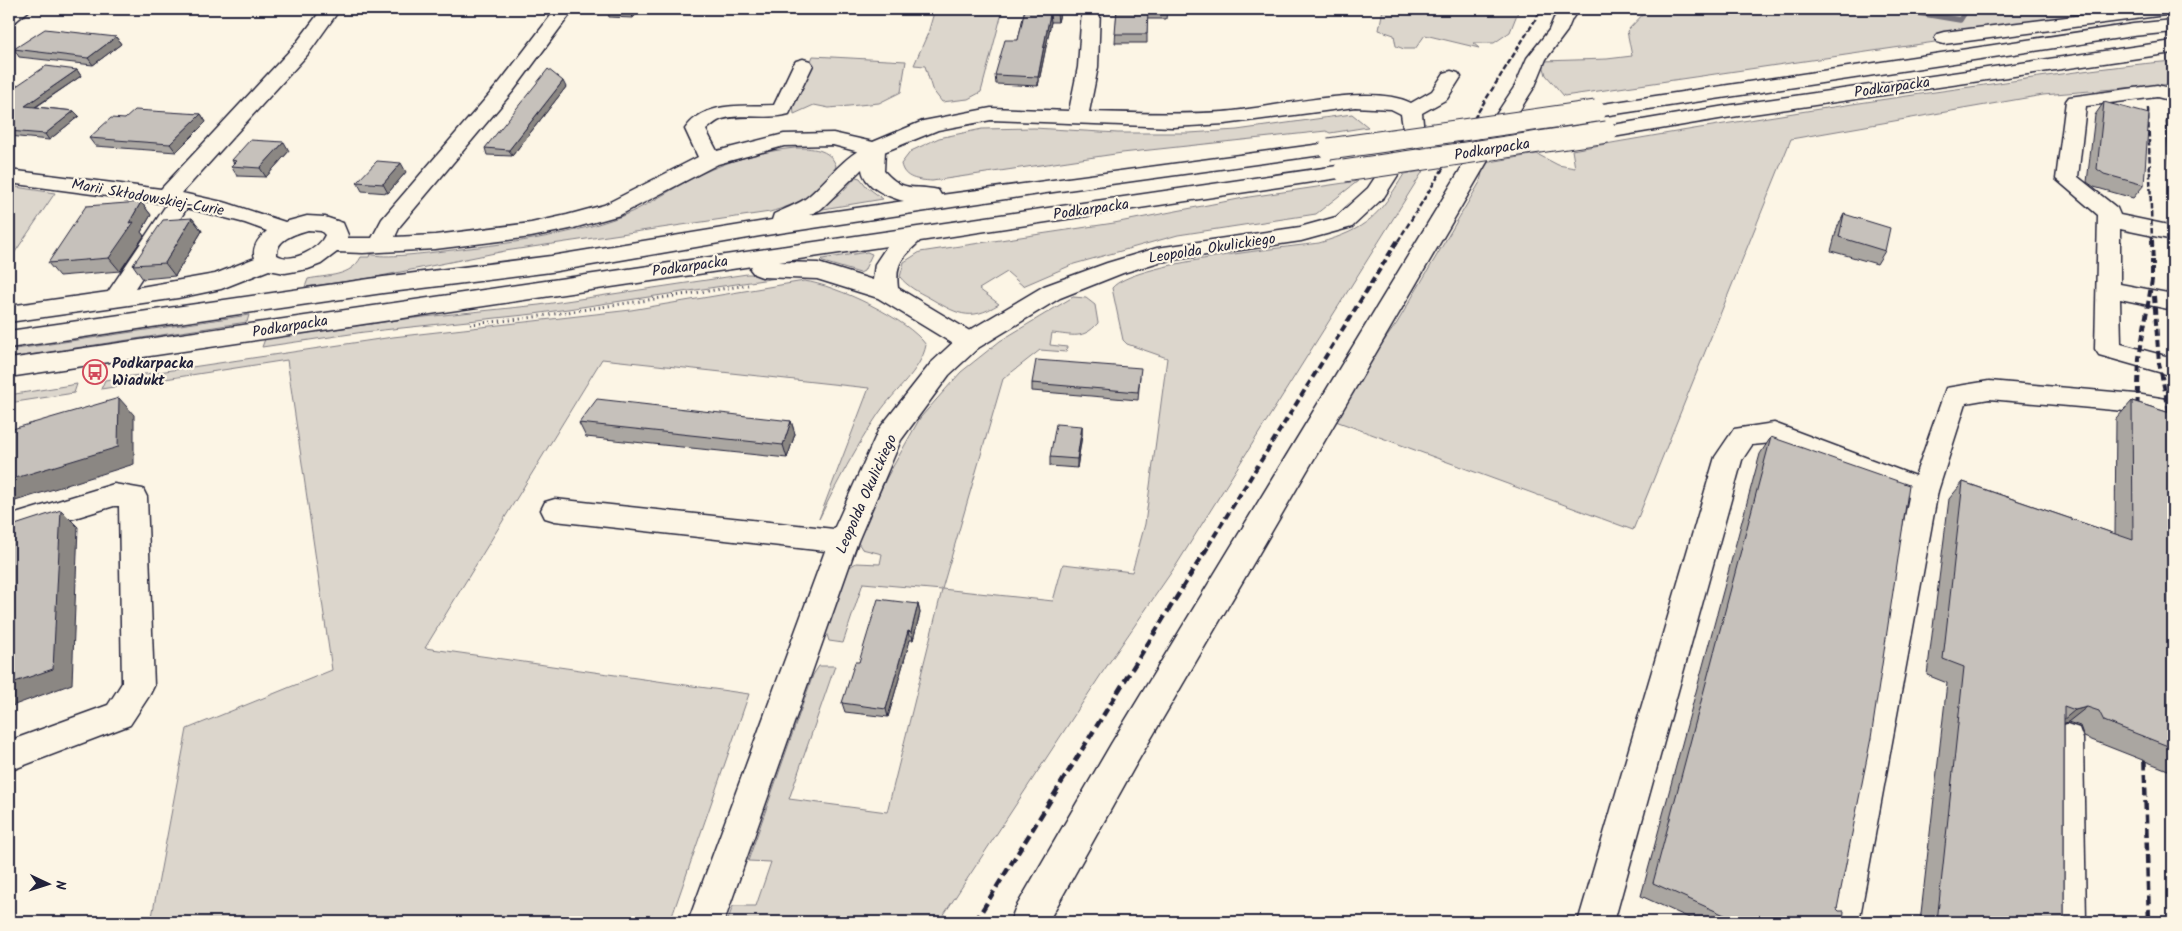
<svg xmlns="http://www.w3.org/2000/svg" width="2182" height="931" font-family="Kalam,sans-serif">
	<rect width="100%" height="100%" fill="#fcf5e5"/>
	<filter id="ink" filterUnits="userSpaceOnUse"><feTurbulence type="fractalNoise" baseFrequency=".02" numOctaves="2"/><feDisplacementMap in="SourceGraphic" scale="10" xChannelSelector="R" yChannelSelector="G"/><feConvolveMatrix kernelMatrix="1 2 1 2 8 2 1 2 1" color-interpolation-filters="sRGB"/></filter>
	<g filter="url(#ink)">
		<!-- green -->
		<g fill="#dcd6cc" stroke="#7f7c84">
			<path d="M 935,9 L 1003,9 L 981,92 L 968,99 L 942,102 L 932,89 L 925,66 L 914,65 L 928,33 Z"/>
			<path d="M 1383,9 L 1519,9 L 1510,32 L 1494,43 L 1473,43 L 1479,48 L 1425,35 L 1415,49 L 1404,49 L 1396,46 L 1394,35 L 1379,30 Z"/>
			<path d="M 1648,9 L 2151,9 L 1936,36 L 1935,42 L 1564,96 L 1546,75 L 1542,61 L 1607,59 L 1632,56 L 1627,31 Z"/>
			<path d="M 813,56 L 906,61 L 901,92 L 879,103 L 829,108 L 814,105 L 794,114 L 793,105 Z"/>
			<path d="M 2173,61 L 2173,84 L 2043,95 L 1791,139 L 1633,530 L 1333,420 L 1348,390 L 1397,323 L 1480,182 L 1484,163 L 1537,154 L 1558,165 L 1575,168 L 1572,150 C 1700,127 1828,107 1956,89 C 2029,79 2100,67 2173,61 Z"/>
			<path d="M 1352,114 L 1368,127 L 1330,133 L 1326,131 L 1122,153 L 932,181 C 918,180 904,179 901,164 L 911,151 L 939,138 L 982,129 L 1034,128 L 1118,133 L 1189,133 L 1237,130 Z"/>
			<path d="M 795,148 C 811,148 830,148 836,166 C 828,193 794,205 770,212 L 505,251 L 371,278 L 305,287 L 308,279 C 327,275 351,277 361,257 L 369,257 L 370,254 C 383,259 427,253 444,251 C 505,244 565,237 622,216 C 652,204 673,187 701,174 C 730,160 763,151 795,148 Z"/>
			<path d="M 1423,171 L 1177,564 L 1102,673 L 939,922 L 727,922 L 733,906 L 756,906 L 771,862 L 748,861 L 813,675 L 819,666 L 835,666 L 789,799 L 887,812 L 942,590 L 863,583 L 843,643 L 829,641 L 826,632 L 848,568 L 856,563 L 880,564 L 882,554 L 862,549 L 857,541 L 886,479 L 920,418 L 961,372 L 1000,341 L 1073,297 L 1086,298 L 1095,305 L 1098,323 C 1083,340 1073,335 1052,333 L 1050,345 L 1067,347 L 1066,352 L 1040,350 L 1003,379 L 942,589 L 1053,601 L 1063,564 L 1132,572 L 1145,524 L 1167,358 L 1127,344 L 1123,340 L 1112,288 C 1132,263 1281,248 1319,243 C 1367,229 1379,216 1404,174 Z"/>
			<path d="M 856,177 L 860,178 L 867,187 L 883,199 L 823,209 L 822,207 L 842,192 Z"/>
			<path d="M 1358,181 L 1316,214 L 1178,235 L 1074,264 L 1023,286 L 1007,272 L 979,289 L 999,304 C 969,323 956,313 928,297 C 918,292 907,286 900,277 L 904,262 L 920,252 L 1114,223 L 1249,197 Z"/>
			<path d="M 9,186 L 55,193 L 9,261 Z"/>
			<path d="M 867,252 L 872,254 L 864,271 L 860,273 L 820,261 L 822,259 Z"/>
			<path d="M 747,274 L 797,275 L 534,314 L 364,332 L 262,347 L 265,339 L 405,319 L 539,305 Z"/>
			<path d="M 804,281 C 836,285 908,319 926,345 C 921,371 894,391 879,413 C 856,447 837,483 819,519 L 869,388 L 602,359 L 425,648 L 749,694 L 670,922 L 151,922 L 187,729 L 332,670 L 287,360 L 101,389 L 105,380 L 393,337 L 631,310 Z"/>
			<path d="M 249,315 L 247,322 L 9,358 L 9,350 Z"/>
			<path d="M 77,384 L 74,393 L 9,403 L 9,395 Z"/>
		</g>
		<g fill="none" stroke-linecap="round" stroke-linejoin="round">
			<!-- stream -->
			<path stroke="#78757e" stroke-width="5.5" d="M 1894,9 L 1960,20 L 1967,9"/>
			<defs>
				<g id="minor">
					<path d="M 9,9 L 31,9 L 16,21 L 9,23 Z"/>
					<path d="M 322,9 L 340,9 L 308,54 L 182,193 L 227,203 L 285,222 L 307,216 L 325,217 L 343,223 L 348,235 L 347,238 L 372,238 L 382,219 L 500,82 L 556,9 L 574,9 L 514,90 L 400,226 L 395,237 L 435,235 L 531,223 L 567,215 L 604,205 L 698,157 L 685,129 C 705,100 743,107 774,105 L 793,65 L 796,61 L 803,59 L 810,61 L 813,65 L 789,114 C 767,120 744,113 722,119 C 716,121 711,126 706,130 L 717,151 L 784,134 L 833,133 L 873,142 L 923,121 L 991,108 L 1069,111 L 1078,67 L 1082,9 L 1100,9 L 1098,67 L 1089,112 C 1134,113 1178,115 1223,112 C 1271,109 1369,82 1411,103 L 1432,91 L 1444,73 L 1451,71 L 1458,73 L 1461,77 L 1447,99 L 1422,113 L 1424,134 L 1384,197 L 1352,227 L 1301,241 L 1159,262 L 1123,273 L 1060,298 L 978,348 L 949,375 L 901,440 L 858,541 L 724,922 L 688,922 L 825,551 L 555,521 L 545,518 L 541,510 L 545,502 L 555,499 L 834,529 L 879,429 L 931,363 L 960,336 L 1044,286 L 1107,263 L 1157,248 L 1300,227 L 1336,217 L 1368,188 L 1404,134 L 1401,114 L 1391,109 L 1355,107 L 1225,124 L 1173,127 L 991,120 L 938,130 L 874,156 L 833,145 L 784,146 L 718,164 L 620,215 L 570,229 L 531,237 L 435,249 L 363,253 L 337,252 L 321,264 L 308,269 L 285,273 L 269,270 L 221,289 L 178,298 L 9,322 L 9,306 L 108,292 L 167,204 L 9,183 L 9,170 L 161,189 L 294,46 ZM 187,208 L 245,223 L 267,231 C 259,238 251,247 255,258 L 215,274 L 135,288 ZM 308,230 L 321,231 L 325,235 C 319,249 292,264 277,255 C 276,239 295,234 308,230 Z"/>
					<path d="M 1561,9 L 1579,9 L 1572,19 L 1567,31 L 1546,59 L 1535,86 L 1490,157 L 1135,766 L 1048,922 L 1010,922 L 1015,909 L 1111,744 L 1468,157 L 1515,86 L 1527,58 L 1549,30 L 1554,18 Z"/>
					<path d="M 2131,9 L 2173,9 L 2173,14 L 1944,44 L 1937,42 L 1935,38 L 1937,34 L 1944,32 Z"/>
					<path d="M 2157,85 L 2173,89 L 2173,101 L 2157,97 L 2086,106 L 2078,177 L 2117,208 L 2120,215 L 2173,226 L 2173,240 L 2120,229 L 2120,284 L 2173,294 L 2173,310 L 2120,299 L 2121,344 L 2173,358 L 2173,376 L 2099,355 L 2095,349 L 2098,215 L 2056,179 L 2066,101 L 2069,97 Z"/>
					<path d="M 1989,381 L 2136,394 L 2173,400 L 2173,419 L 2136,412 L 1989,399 L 1966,403 L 1938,491 L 1859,922 L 1823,922 L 1909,497 L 1772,443 L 1752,445 L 1742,460 L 1614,922 L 1578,922 L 1715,457 L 1734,429 L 1774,423 L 1915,476 L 1946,388 Z"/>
					<path d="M 114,484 L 143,489 L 147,497 L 154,686 L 149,696 L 130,725 L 9,771 L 9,741 L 108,705 L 122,683 L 119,506 L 114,506 L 9,538 L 9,516 Z"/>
					<path d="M 2067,724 L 2079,728 L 2083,739 L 2086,922 L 2050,922 L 2051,739 L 2055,728 Z"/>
				</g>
				<g id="major">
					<path d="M 2173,20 L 2173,32 L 2133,36 L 1596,117 L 1589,115 L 1586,111 L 1589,107 L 1596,105 L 2133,24 Z"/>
					<path d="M 2173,41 L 2173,53 L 1725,118 L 1607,138 L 1600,136 L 1597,132 L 1600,128 L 1607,126 L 1725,106 Z"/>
					<path d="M 1329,143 L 1336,145 L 1340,149 L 1336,153 L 1046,193 L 760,236 L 551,272 L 383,293 L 9,348 L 9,331 L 383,277 L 551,256 L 772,220 L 774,214 C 784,209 796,205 805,199 C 825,185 855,139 881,146 L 885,150 L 884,171 C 905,194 912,184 938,190 L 941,195 ZM 862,169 C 864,187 888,197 904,201 L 809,215 L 821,209 Z"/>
					<path d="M 1344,165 L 1352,166 L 1355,171 L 1352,176 L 920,241 C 902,258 895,262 898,288 L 978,336 L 982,342 L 978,348 L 969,351 L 960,348 L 878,298 L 817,279 L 762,277 L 754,274 L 750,269 L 752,266 L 9,377 L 9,359 ZM 887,246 L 875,264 L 873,280 L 818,263 L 779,262 Z"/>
				</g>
			</defs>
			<!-- minor casing -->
			<use href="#minor" stroke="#22223b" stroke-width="3"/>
			<!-- major casing -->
			<use href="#major" stroke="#22223b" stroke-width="3"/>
			<!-- path -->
			<path stroke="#22223b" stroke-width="3" stroke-dasharray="1 4" stroke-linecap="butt" d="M 470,324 L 521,319 L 748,285"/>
			<!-- minor -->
			<use href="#minor" fill="#fcf5e5" fill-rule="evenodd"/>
			<!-- major -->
			<use href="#major" fill="#fcf5e5" fill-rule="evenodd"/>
			<!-- rail-far2 -->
			<g stroke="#22223b" stroke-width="2.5" stroke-dasharray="5.5 2.5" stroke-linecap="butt">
				<path d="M 2148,108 L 2152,241"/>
				<path d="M 1398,241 L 1542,9"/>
			</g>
			<!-- rail-far1 -->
			<g stroke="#22223b" stroke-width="4" stroke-dasharray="7 4" stroke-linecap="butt">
				<path d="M 2152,240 L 2153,266"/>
				<path d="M 2154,296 L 2159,363 L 2173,429"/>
				<path d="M 2137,417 L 2139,358 L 2152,280 L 2152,260"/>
				<path d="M 1208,546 L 1398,240"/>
			</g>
			<!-- rail -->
			<g stroke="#22223b" stroke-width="4.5" stroke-dasharray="9 4.5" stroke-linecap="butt">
				<path d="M 2144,747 L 2149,922"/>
				<path d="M 975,922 L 1209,545"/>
			</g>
			<defs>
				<g id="major-bridge">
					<path d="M 1329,149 L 1596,111"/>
					<path d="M 1344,171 L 1607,132"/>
				</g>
			</defs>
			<!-- major-bridge casing -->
			<use href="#major-bridge" stroke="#22223b" stroke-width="23" stroke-linecap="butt"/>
			<!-- major-bridge -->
			<use href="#major-bridge" stroke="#fcf5e5" stroke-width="21"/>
		</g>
		<!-- wall -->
		<g fill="#aaa6a1" stroke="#22223b">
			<path d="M 607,9 L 640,9 L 633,18 L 609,17 Z"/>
			<path d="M 1025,9 L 1061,9 L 1058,22 L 1051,22 L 1038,86 L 996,84 L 995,75 L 1018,40 Z"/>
			<path d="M 1117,9 L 1167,9 L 1166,19 L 1147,19 L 1147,43 L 1115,43 Z"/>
			<path d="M 116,37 L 121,44 L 93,65 L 19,57 L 14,49 Z"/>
			<path d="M 77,70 L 81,76 L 36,107 L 74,111 L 79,116 L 49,140 L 9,136 L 9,91 Z"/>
			<path d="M 566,87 L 512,156 L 487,155 L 485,148 Z"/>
			<path d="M 2104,102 L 2144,185 L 2133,198 L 2094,187 L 2087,182 L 2095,115 Z"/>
			<path d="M 2173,112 L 2173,199 L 2166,121 Z"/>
			<path d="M 201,114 L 206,122 L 176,152 L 95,146 L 89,138 L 125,119 Z"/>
			<path d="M 289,151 L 266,177 L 237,176 L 231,166 L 234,164 L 232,160 Z"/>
			<path d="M 406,172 L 388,193 L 362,191 L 357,182 Z"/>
			<path d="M 141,202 L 151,215 L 141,232 L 144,236 L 120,271 L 59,276 L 48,263 Z"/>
			<path d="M 1844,214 L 1885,251 L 1877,264 L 1831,251 L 1837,228 Z"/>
			<path d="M 192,218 L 202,231 L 175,276 L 143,279 L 133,265 Z"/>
			<path d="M 1140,376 L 1138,400 L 1032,391 L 1032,383 Z"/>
			<path d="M 2132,401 L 2173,414 L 2173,772 L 2084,737 L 2080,726 L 2068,722 L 2064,723 L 2064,922 L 1920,922 L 1947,683 L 1927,675 L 1949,499 L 1963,482 L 2115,534 L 2116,419 Z"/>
			<path d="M 791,421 L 795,434 L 787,458 L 586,437 L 579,423 Z"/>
			<path d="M 1082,426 L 1082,435 L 1077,468 L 1050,466 L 1050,457 Z"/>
			<path d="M 1771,437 L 1837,909 L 1843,922 L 1698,922 L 1641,896 L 1760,454 Z"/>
			<path d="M 918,604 L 920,613 L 913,640 L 910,640 L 888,717 L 845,712 L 842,703 L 859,662 Z"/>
		</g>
		<!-- shaded-wall -->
		<g fill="#8b8783" stroke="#22223b">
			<path d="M 633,9 L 640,9 L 633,18 L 631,11 Z"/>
			<path d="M 1059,9 L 1061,9 L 1058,22 L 1057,14 Z"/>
			<path d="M 1050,14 L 1051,22 L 1038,86 L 1038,77 Z"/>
			<path d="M 116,37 L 121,44 L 93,65 L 88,58 Z"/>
			<path d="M 77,70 L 81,76 L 29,111 L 25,106 Z"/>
			<path d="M 563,81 L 566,87 L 512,156 L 509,150 Z"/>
			<path d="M 74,111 L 79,116 L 49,140 L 45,134 Z"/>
			<path d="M 201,114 L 206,122 L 176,152 L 170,144 Z"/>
			<path d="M 284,142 L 289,151 L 266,177 L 260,168 Z"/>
			<path d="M 401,163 L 406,172 L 388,193 L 383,184 Z"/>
			<path d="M 141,202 L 151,215 L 141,232 L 144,236 L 120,271 L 109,258 Z"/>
			<path d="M 192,218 L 202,231 L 175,276 L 165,263 Z"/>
			<path d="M 119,398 L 134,415 L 134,464 L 9,503 L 9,480 Z"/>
			<path d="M 791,421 L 795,434 L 787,458 L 783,445 Z"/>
			<path d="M 1082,426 L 1082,435 L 1077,468 L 1077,459 Z"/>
			<path d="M 61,510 L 78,527 L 72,684 L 9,707 L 9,684 Z"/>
			<path d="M 918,604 L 920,613 L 913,640 L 911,632 Z"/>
			<path d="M 908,631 L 910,640 L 888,717 L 886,709 Z"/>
			<path d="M 2087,707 L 2068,722 L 2056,726 L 2075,710 Z"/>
		</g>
		<!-- building -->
		<g fill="#c6c1bb" stroke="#22223b">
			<path d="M 608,9 L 633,9 L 631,11 L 607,10 Z"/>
			<path d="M 1025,9 L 1059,9 L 1057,14 L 1050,14 L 1038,77 L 995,75 L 1005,40 L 1018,40 Z"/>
			<path d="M 1117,9 L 1166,9 L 1166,11 L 1148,10 L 1147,34 L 1115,34 Z"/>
			<path d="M 45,29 L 116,37 L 88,58 L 14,49 Z"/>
			<path d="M 46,66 L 77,70 L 25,106 L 74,111 L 45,134 L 9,131 L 9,91 Z"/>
			<path d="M 548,69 L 563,81 L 509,150 L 485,148 Z"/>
			<path d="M 2104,102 L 2149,114 L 2144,185 L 2104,174 L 2097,169 Z"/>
			<path d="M 135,110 L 201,114 L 170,144 L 89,138 L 111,118 L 125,119 Z"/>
			<path d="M 250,140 L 284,142 L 260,168 L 231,166 L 236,161 L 232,160 Z"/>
			<path d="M 377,161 L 401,163 L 383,184 L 357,182 Z"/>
			<path d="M 141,202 L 129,223 L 134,222 L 109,258 L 48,263 L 86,206 Z"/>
			<path d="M 1844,214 L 1890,228 L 1885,251 L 1839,237 Z"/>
			<path d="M 192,218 L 165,263 L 133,265 L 163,220 Z"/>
			<path d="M 1036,360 L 1141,368 L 1138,392 L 1032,383 Z"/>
			<path d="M 119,398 L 118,447 L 9,480 L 9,430 Z"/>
			<path d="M 597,399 L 791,421 L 783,445 L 579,423 Z"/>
			<path d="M 2132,401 L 2173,414 L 2173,748 L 2104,721 L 2099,711 L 2087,707 L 2075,710 L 2064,706 L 2064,922 L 1937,922 L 1964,667 L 1943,659 L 1963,482 L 2133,540 Z"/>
			<path d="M 1056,424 L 1082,426 L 1077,459 L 1050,457 Z"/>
			<path d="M 1771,437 L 1909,485 L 1871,738 L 1837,909 L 1839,911 L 1844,911 L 1843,922 L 1740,922 L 1653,883 Z"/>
			<path d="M 61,510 L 53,669 L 9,684 L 9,527 Z"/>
			<path d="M 878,599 L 918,604 L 911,632 L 908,631 L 886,709 L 842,703 L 855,662 L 859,662 Z"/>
		</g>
	</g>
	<!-- icons -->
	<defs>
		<symbol id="bus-ring" viewBox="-11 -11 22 22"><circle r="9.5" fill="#fcf5e5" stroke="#d1495b" stroke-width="1.5"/><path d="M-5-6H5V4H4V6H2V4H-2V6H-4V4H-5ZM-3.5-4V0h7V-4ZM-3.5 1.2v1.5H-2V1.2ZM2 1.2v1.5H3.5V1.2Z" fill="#d1495b"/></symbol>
	</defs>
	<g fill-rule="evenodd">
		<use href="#bus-ring" x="81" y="358" width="28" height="28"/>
	</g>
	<g text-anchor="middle" stroke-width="4.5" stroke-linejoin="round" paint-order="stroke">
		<!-- street labels -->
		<g font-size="15" fill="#22223b" stroke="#fcf5e5">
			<text transform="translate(1892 87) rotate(-8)" y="5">Podkarpacka</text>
			<text transform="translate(1492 149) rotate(-9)" y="5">Podkarpacka</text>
			<text transform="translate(148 197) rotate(10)" y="5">Marii Skłodowskiej-Curie</text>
			<text transform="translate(1091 209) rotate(-8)" y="5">Podkarpacka</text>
			<text transform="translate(1212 248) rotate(-9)" y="5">Leopolda Okulickiego</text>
			<text transform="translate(690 266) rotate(-8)" y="5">Podkarpacka</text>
			<text transform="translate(290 326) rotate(-9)" y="5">Podkarpacka</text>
			<text transform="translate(866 494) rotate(-66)" y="5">Leopolda Okulickiego</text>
		</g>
		<!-- poi labels -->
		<g font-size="15" font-weight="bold" fill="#22223b" stroke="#fcf5e5" text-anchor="start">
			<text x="112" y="368">Podkarpacka<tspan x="112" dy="17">Wiadukt</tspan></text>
		</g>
	</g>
	<!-- margin -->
	<rect width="2182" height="931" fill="none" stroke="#fcf5e5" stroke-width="30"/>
	<rect x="15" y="15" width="2152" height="901" fill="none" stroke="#22223b" stroke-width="2" filter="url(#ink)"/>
	<!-- north arrow -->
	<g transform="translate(48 884) rotate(94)" stroke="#fcf5e5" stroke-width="4" paint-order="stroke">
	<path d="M0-4L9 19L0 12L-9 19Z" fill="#22223b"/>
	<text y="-8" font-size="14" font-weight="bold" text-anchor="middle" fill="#22223b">N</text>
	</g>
</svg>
